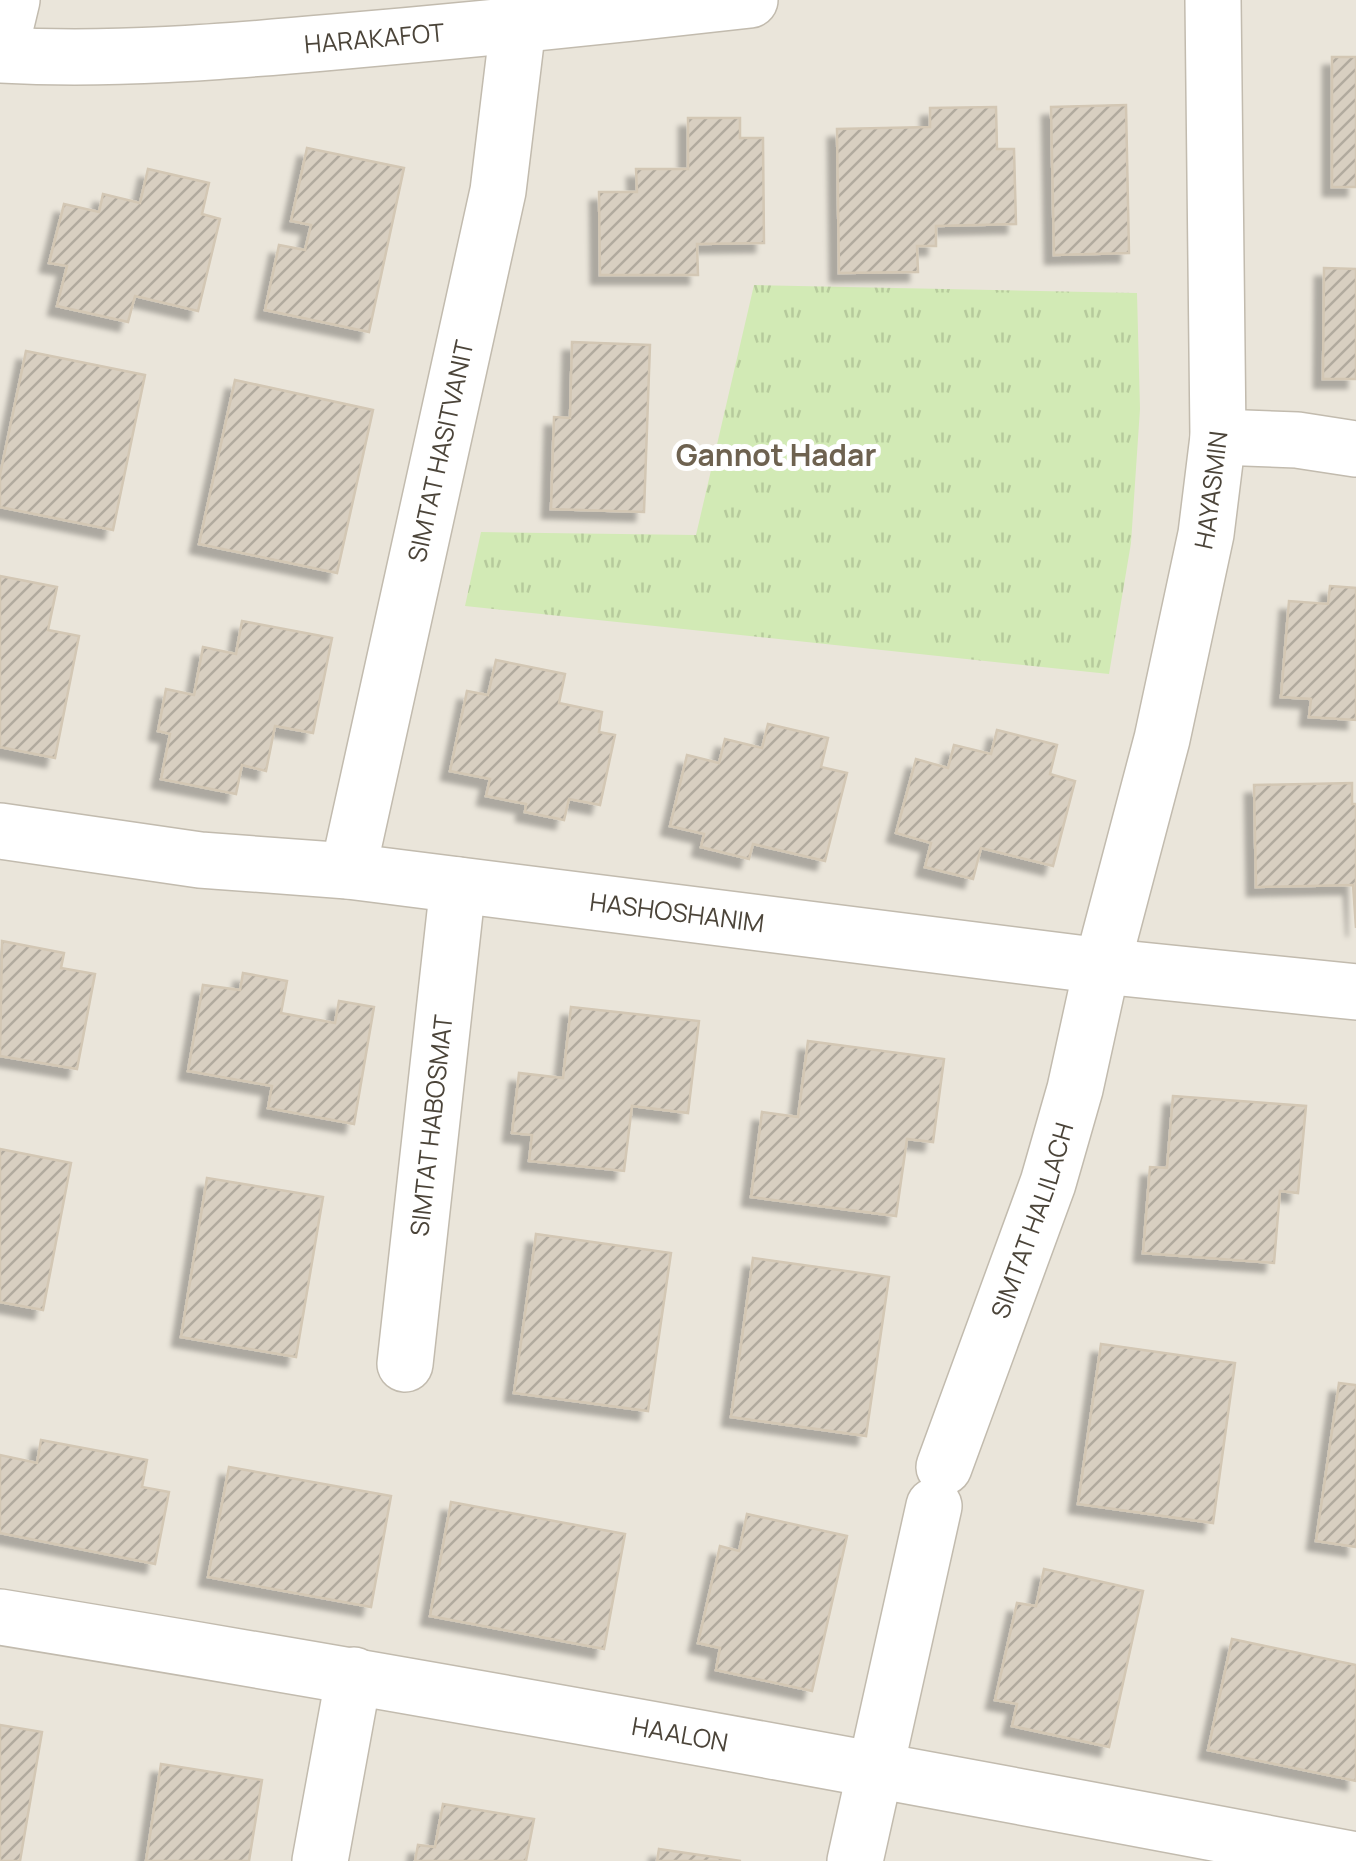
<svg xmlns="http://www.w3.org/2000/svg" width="1356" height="1861" font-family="Manrope,sans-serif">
	<defs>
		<pattern id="grass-tufts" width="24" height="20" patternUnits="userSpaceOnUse" patternTransform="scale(2.5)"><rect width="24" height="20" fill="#d2eab5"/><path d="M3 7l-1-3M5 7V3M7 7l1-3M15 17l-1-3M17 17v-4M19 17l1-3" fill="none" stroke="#b6ca9c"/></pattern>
		<pattern id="building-hatch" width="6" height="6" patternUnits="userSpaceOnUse" patternTransform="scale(2.5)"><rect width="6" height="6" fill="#d8cfc1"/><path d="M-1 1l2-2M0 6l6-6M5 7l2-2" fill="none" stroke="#b1aa9e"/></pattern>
		<filter id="shadow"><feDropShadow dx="-9" dy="9" stdDeviation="2.5" flood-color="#0004"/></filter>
	</defs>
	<rect width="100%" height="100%" fill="#f6f3ec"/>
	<!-- residential -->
	<rect fill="#eae5da" x="0" y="0" width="1356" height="1861"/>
	<!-- grass -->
	<path fill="url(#grass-tufts)" d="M 754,285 L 1137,293 L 1140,409 L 1131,543 L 1109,674 L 465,606 L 481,532 L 696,535 Z"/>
	<!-- building -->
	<g fill="url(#building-hatch)" stroke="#d3c7b4" stroke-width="2.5" filter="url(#shadow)">
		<rect x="1332" y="57" width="24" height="130"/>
		<path d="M 1126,105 L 1129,253 L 1054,255 L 1051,107 Z"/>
		<path d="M 996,107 L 997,149 L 1014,149 L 1016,224 L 936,226 L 936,246 L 917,246 L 918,272 L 839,273 L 837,129 L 930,127 L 930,108 Z"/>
		<path d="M 688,118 L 740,118 L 740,138 L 763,138 L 764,243 L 697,244 L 698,275 L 600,275 L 599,192 L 637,192 L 636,169 L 688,169 Z"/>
		<path d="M 307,148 L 404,168 L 369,332 L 265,310 L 279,245 L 305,250 L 311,225 L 291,221 Z"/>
		<path d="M 148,169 L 209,183 L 202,214 L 220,219 L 198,311 L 135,296 L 128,322 L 57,306 L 67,266 L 49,263 L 64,204 L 99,212 L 103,194 L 140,203 Z"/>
		<path d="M 1324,268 L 1356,269 L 1356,379 L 1323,379 Z"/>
		<path d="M 572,342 L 650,345 L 644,512 L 551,509 L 554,417 L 570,418 Z"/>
		<path d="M 26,351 L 145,375 L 113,530 L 0,507 L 0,475 Z"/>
		<path d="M 235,380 L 373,410 L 337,573 L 199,544 Z"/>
		<path d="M 0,576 L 57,587 L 48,630 L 79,636 L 55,758 L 0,747 Z"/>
		<path d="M 1330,586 L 1356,588 L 1356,720 L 1309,717 L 1311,699 L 1281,697 L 1289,601 L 1328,604 Z"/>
		<path d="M 242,621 L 332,638 L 313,733 L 275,726 L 266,771 L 242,765 L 236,794 L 161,779 L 170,734 L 158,731 L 166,689 L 194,695 L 203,647 L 236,654 Z"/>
		<path d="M 496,660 L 565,674 L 559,703 L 602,712 L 599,732 L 615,735 L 600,805 L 569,799 L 564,820 L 525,812 L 526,804 L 486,796 L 490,779 L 450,771 L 467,691 L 488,695 Z"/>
		<path d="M 768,724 L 828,738 L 821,767 L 847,773 L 825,861 L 753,844 L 749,859 L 701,847 L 704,834 L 670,826 L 687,755 L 719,763 L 725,739 L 762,748 Z"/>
		<path d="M 997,730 L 1057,745 L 1050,774 L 1075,781 L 1053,866 L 981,848 L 973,879 L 925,867 L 931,843 L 896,833 L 916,759 L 948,768 L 954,745 L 991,754 Z"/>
		<path d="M 1352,783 L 1352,804 L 1356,804 L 1356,928 L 1353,885 L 1256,887 L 1254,785 Z"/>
		<path d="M 2,941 L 64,953 L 61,968 L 95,974 L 77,1069 L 0,1056 Z"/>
		<path d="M 243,973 L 287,981 L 281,1013 L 335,1023 L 339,1001 L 374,1007 L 354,1124 L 268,1108 L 272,1086 L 188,1071 L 203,985 L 240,990 Z"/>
		<path d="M 571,1007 L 699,1021 L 688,1113 L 632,1106 L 624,1171 L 529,1161 L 532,1135 L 512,1133 L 519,1073 L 563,1078 Z"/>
		<path d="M 808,1041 L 944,1059 L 933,1142 L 907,1139 L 896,1216 L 751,1197 L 762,1112 L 798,1117 Z"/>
		<path d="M 1173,1096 L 1306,1106 L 1298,1193 L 1280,1191 L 1274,1263 L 1143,1253 L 1150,1167 L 1167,1168 Z"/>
		<path d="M 0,1149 L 71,1163 L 43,1310 L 0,1302 Z"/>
		<path d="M 207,1178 L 323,1197 L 296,1357 L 181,1337 Z"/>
		<path d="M 536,1234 L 671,1253 L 648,1411 L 514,1393 Z"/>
		<path d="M 753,1258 L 889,1277 L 866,1436 L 731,1417 Z"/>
		<path d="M 1101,1344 L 1235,1363 L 1213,1523 L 1078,1504 Z"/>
		<path d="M 1339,1383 L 1356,1385 L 1356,1547 L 1316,1541 Z"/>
		<path d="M 41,1440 L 147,1460 L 142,1487 L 169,1492 L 155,1564 L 0,1533 L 0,1455 L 37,1463 Z"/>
		<path d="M 229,1467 L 391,1496 L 371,1607 L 208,1577 Z"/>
		<path d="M 451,1502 L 625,1534 L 604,1649 L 430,1616 Z"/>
		<path d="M 747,1514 L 847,1536 L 812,1691 L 716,1670 L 720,1648 L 698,1643 L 720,1546 L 739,1551 Z"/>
		<path d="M 1044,1569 L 1143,1591 L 1109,1747 L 1012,1726 L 1017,1704 L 995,1700 L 1017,1603 L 1036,1606 Z"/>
		<path d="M 1232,1639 L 1356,1665 L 1356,1781 L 1208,1750 Z"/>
		<path d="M 0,1725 L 42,1732 L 20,1861 L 0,1861 Z"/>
		<path d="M 161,1764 L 262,1780 L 249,1861 L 146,1861 Z"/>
		<path d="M 443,1804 L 534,1819 L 526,1861 L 415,1861 L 418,1845 L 435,1847 Z"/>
		<path d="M 659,1849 L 741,1861 L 657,1861 Z"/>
	</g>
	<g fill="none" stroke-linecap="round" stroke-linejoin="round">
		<defs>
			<g id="minor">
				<path d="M 0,50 L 12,0"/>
				<path id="s1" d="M 0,55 C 112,61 222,52 334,42 C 473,30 611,16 750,0"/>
				<path d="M 1218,437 L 1297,440 L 1356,449"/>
				<path id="s2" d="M 0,831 L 200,860 L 348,871 L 1102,966 L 1356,992"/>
				<path id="s3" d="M 348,871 L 498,191 L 518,26"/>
				<path id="s4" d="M 405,1364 L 458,885"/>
				<path id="s5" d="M 944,1467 L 1048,1183 L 1075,1089 L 1102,966 L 1162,739 L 1206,534 L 1218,437 L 1213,0"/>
				<path id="s6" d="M 0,1617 C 453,1691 905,1774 1356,1860"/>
				<path d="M 320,1861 L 354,1675"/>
				<path d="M 855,1861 L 934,1506"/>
			</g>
		</defs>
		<!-- minor casing -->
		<use href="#minor" stroke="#c2bbae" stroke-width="58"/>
		<!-- minor -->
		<use href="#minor" stroke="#fff" stroke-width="55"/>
	</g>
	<g text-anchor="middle" stroke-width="10" stroke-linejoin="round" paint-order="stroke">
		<!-- street labels -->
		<g font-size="25" fill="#4b4439" stroke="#fff">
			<text dy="9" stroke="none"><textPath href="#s1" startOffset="375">HARAKAFOT</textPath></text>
			<text dy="9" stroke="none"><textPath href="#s3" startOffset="430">SIMTAT HASITVANIT</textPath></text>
			<text dy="9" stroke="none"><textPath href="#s5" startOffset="1015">HAYASMIN</textPath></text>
			<text dy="9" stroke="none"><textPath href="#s2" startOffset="682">HASHOSHANIM</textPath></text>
			<text dy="9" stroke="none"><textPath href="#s4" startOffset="240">SIMTAT HABOSMAT</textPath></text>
			<text dy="9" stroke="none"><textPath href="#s5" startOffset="262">SIMTAT HALILACH</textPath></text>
			<text dy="9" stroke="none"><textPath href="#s6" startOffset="690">HAALON</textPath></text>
		</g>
		<!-- quarter labels -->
		<g font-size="30" font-weight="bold" fill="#6e6250" stroke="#fff">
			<text x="776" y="466">Gannot Hadar</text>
		</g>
	</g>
</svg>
